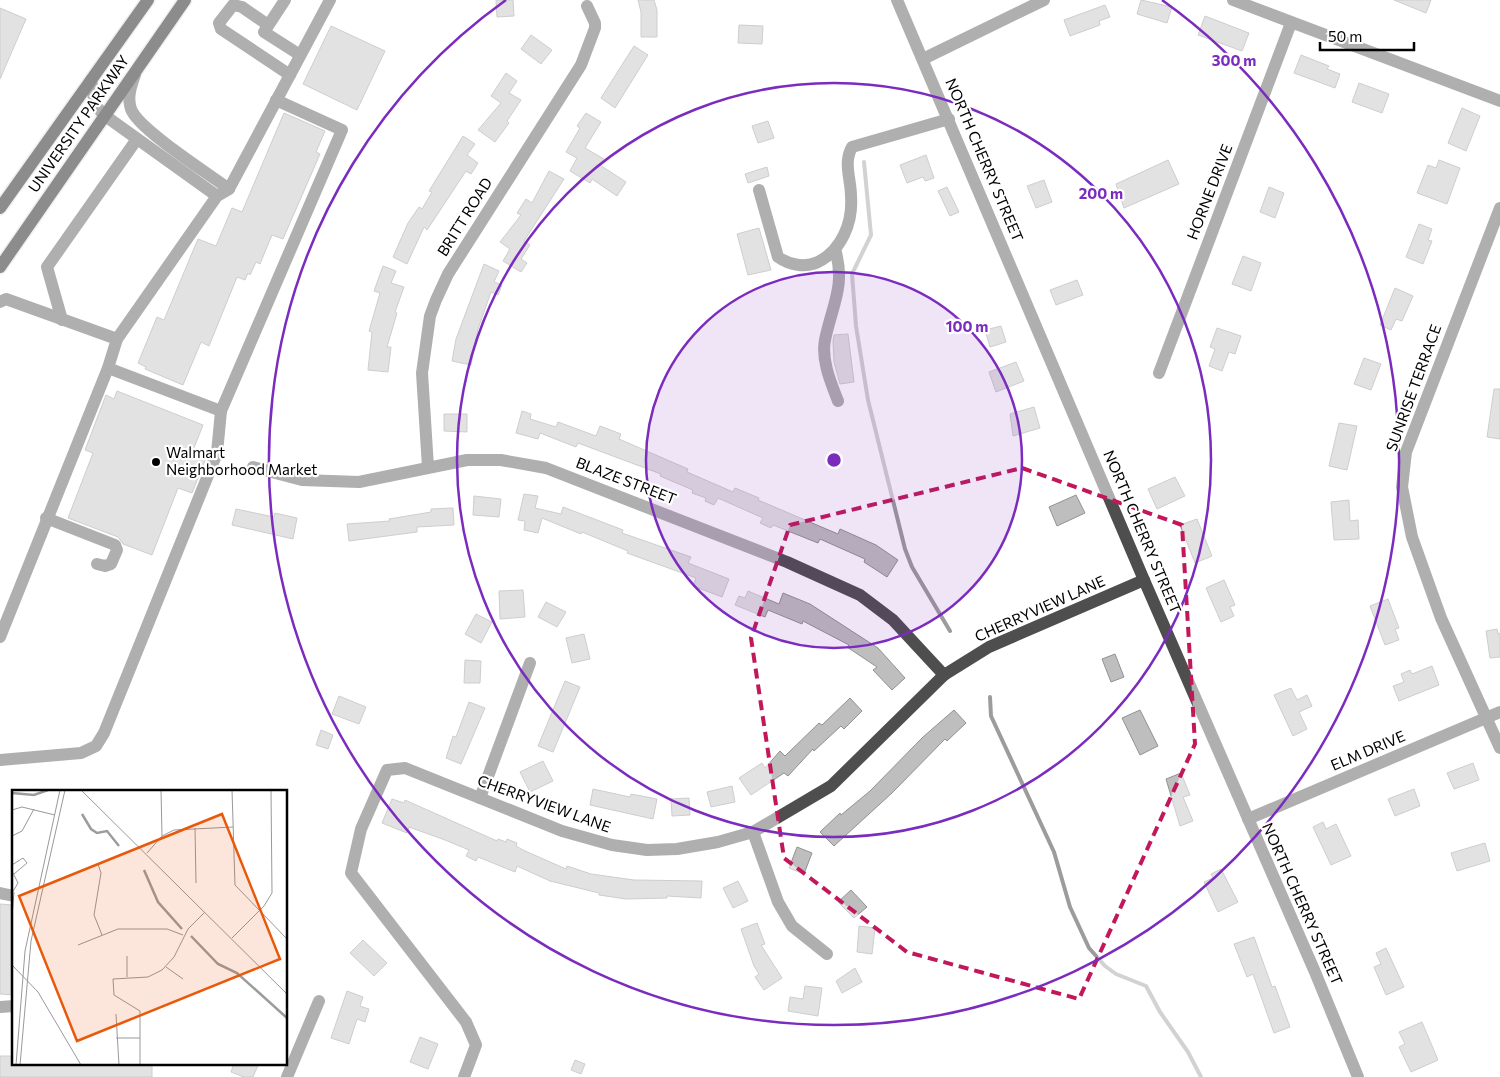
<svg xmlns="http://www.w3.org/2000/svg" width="1500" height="1077" font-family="Commissioner,sans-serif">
	<rect width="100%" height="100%" fill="#fff"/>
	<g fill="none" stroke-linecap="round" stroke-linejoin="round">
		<!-- stream -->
		<g stroke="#9c9c9c" stroke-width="4">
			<path d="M 864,162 L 871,235 L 852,274 L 856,326 L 868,400 L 905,549 L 912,567 L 950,631"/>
			<path d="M 990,697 L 991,716 L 1054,852 L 1070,907 L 1089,948 L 1105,966 L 1116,974 L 1146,986 L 1160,1012 L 1188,1052 L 1201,1077"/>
		</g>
	</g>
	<!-- building -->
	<g fill="#bebebe" stroke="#929292">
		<path d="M 496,0 L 513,0 L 514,16 L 497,17 Z"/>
		<path d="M 638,0 L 654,0 L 657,10 L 657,37 L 641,37 L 641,12 Z"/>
		<path d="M 1141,0 L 1172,7 L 1167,23 L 1137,14 Z"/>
		<path d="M 1394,0 L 1431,0 L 1426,13 Z"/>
		<path d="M 1105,5 L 1110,17 L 1099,21 L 1100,25 L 1070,36 L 1064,20 Z"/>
		<path d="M 0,8 L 26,19 L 0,79 Z"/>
		<path d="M 1205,16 L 1249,33 L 1242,51 L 1198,35 Z"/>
		<path d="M 739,25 L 763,26 L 762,44 L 738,43 Z"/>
		<path d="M 331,26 L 385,51 L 357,110 L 303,84 Z"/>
		<path d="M 531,35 L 552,50 L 541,64 L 521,49 Z"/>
		<path d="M 634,46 L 648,55 L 615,108 L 601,98 Z"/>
		<path d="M 1301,55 L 1329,66 L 1327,69 L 1340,74 L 1335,88 L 1294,73 Z"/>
		<path d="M 506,73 L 517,81 L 509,93 L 521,100 L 507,121 L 509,123 L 495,142 L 478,130 L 501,103 L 491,96 Z"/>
		<path d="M 1359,83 L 1389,94 L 1382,113 L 1352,102 Z"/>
		<path d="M 1462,108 L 1480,116 L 1466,151 L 1448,143 Z"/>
		<path d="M 284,113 L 325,131 L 316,152 L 320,154 L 283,239 L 272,235 L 260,264 L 256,262 L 250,275 L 248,273 L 245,280 L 237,277 L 209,346 L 201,342 L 183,385 L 145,369 L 146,367 L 138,363 L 157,317 L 164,320 L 198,239 L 216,246 L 232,208 L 242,212 Z"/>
		<path d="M 586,113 L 601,122 L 585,148 L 604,159 L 600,165 L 626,182 L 617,196 L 592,179 L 590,183 L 570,171 L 577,158 L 566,152 L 580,128 L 577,126 Z"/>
		<path d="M 768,121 L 774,138 L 758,143 L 752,126 Z"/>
		<path d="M 463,136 L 475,144 L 467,155 L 478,163 L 471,174 L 466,171 L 427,230 L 424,227 L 407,264 L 393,257 L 408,223 L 419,207 L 422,209 L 432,192 L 429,191 Z"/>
		<path d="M 926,155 L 934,178 L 925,181 L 923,177 L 907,183 L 900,165 Z"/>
		<path d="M 1168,160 L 1179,184 L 1124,208 L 1116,184 Z"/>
		<path d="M 1439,160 L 1460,168 L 1447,204 L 1417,193 L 1428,165 L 1436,168 Z"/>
		<path d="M 767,167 L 769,176 L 748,183 L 745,174 Z"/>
		<path d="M 549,171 L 564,179 L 524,241 L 530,245 L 521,259 L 527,263 L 521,272 L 503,261 L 510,249 L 500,242 L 521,215 L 517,213 L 526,199 L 532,203 Z"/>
		<path d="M 1044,180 L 1052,202 L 1036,208 L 1027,186 Z"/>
		<path d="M 947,187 L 959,212 L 950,216 L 938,191 Z"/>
		<path d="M 1269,187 L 1284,193 L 1275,218 L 1260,212 Z"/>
		<path d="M 1419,224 L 1432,229 L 1428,240 L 1432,241 L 1423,264 L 1406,257 Z"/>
		<path d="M 759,228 L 771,270 L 748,275 L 737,234 Z"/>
		<path d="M 1243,256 L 1261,263 L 1251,291 L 1232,284 Z"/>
		<path d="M 484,264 L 499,271 L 494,282 L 502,285 L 498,295 L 491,292 L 478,329 L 471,365 L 452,361 L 456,339 Z"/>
		<path d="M 383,266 L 396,271 L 391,283 L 404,287 L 395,312 L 397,313 L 387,347 L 391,347 L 388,372 L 368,370 L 372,332 L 369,331 L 380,293 L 374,291 Z"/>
		<path d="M 1077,280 L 1083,295 L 1056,305 L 1050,290 Z"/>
		<path d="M 1395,288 L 1413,296 L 1402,321 L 1396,319 L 1391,330 L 1380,325 Z"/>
		<path d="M 1001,326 L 1006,342 L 990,347 L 985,330 Z"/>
		<path d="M 1217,328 L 1241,336 L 1235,354 L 1229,352 L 1222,371 L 1209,366 L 1215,349 L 1210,347 Z"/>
		<path d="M 848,334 L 854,382 L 840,384 L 834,362 L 833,341 L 834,335 Z"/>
		<path d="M 1364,358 L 1381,364 L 1371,390 L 1354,384 Z"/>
		<path d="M 1016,362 L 1024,381 L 996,392 L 989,372 Z"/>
		<path d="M 1494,389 L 1500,389 L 1500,439 L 1487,437 Z"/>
		<path d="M 117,391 L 203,425 L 194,448 L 208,453 L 192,493 L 178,488 L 152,555 L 123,544 L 118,537 L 68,518 L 93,453 L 85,450 L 106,395 L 114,399 Z"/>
		<path d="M 1034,407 L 1040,428 L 1013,436 L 1010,414 Z"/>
		<path d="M 522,411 L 531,414 L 530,419 L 556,427 L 558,422 L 596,436 L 600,426 L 621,434 L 619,439 L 688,469 L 687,472 L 733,492 L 735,488 L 759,498 L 758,500 L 838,534 L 840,529 L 876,545 L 898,560 L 887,577 L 864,562 L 865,559 L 820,539 L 818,543 L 773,525 L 771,528 L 760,523 L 763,518 L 718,498 L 714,505 L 705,501 L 706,498 L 692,493 L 693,490 L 660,476 L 661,474 L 578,443 L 576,447 L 540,433 L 538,439 L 516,433 Z"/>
		<path d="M 444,414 L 467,414 L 467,432 L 444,431 Z"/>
		<path d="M 1339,423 L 1357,426 L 1347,470 L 1329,466 Z"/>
		<path d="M 1175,477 L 1185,496 L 1157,509 L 1148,489 Z"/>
		<path d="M 524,494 L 538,496 L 535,508 L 561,514 L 563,507 L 623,530 L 622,533 L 691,557 L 688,563 L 729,579 L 722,597 L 693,586 L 696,578 L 627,553 L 628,551 L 582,532 L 581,534 L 542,518 L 538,533 L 524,530 L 525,521 L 518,520 Z"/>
		<path d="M 1076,495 L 1085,513 L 1057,526 L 1049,507 Z"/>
		<path d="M 474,496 L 501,499 L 499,517 L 473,515 Z"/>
		<path d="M 1349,500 L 1350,521 L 1358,520 L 1359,539 L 1334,540 L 1331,502 Z"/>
		<path d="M 453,508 L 454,525 L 417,527 L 417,532 L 349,541 L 347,524 L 390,521 L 389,519 L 431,512 L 431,509 Z"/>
		<path d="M 236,509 L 274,517 L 275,513 L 297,518 L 293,539 L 232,525 Z"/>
		<path d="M 1197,519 L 1212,556 L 1195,563 L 1180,525 Z"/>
		<path d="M 1224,580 L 1235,605 L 1230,607 L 1234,616 L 1221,622 L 1206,588 Z"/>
		<path d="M 523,590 L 525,617 L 500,619 L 499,591 Z"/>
		<path d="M 748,591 L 779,604 L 783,593 L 810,604 L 878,648 L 905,678 L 892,690 L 873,670 L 877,667 L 847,647 L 849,645 L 803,621 L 802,624 L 768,610 L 765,617 L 735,605 L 739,596 L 745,598 Z"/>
		<path d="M 1388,599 L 1399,628 L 1395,629 L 1399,640 L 1385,645 L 1370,606 Z"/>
		<path d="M 546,602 L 566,612 L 557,627 L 538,617 Z"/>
		<path d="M 476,614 L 492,622 L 481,643 L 465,634 Z"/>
		<path d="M 1497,629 L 1498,634 L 1500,633 L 1500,657 L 1490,658 L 1486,631 Z"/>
		<path d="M 584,634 L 590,659 L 572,663 L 566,638 Z"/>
		<path d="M 1115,654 L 1124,677 L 1111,682 L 1102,659 Z"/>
		<path d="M 465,660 L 481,661 L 480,683 L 464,683 Z"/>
		<path d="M 1432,666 L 1439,685 L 1399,701 L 1393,686 L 1404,682 L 1401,674 L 1410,670 L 1412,674 Z"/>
		<path d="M 565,681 L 580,687 L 553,752 L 538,746 Z"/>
		<path d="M 1291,688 L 1297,700 L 1307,695 L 1312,706 L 1299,712 L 1307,729 L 1293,736 L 1274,695 Z"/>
		<path d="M 339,696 L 366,707 L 359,724 L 332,714 Z"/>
		<path d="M 850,698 L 862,711 L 844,729 L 841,726 L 814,751 L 813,749 L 788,776 L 784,773 L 751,795 L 739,778 L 762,763 L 765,768 L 780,751 L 785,756 L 819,723 L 822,725 Z"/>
		<path d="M 469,702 L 485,708 L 461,764 L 446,758 L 453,736 L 456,737 Z"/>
		<path d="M 954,710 L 966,723 L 947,741 L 945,739 L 892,793 L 834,846 L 820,832 L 840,813 L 841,815 L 870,791 L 923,737 Z"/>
		<path d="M 1140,710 L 1158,746 L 1140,755 L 1122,718 Z"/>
		<path d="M 321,730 L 333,735 L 328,749 L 316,745 Z"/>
		<path d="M 543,761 L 553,781 L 530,792 L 520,772 Z"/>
		<path d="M 1473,763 L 1479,780 L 1454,789 L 1447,773 Z"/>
		<path d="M 1181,773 L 1190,795 L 1183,797 L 1193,821 L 1180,826 L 1166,779 Z"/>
		<path d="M 732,786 L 735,802 L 711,807 L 707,792 Z"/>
		<path d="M 593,789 L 630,797 L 631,794 L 657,799 L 653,819 L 590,805 Z"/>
		<path d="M 1414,789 L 1420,806 L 1395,816 L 1388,799 Z"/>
		<path d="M 689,798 L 690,815 L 672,816 L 671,799 Z"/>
		<path d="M 392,799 L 404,803 L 405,800 L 497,841 L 498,839 L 506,842 L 507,839 L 517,843 L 516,846 L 523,850 L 566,869 L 567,866 L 591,874 L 634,880 L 702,881 L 701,898 L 667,896 L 667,898 L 626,899 L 599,895 L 599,893 L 550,881 L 517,866 L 515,872 L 478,857 L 476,861 L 466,856 L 469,850 L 445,840 L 409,827 L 407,833 L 382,823 Z"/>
		<path d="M 1323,822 L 1326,829 L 1336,824 L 1351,856 L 1331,865 L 1313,827 Z"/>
		<path d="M 1485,843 L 1490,861 L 1457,871 L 1451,853 Z"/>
		<path d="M 797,847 L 812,853 L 804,874 L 789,868 Z"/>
		<path d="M 1221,869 L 1238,902 L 1218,912 L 1204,882 L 1213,878 L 1211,874 Z"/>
		<path d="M 738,881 L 748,901 L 733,908 L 723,888 Z"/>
		<path d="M 851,890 L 867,907 L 854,918 L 838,902 Z"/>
		<path d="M 0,904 L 12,905 L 14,995 L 0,994 Z"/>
		<path d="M 757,923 L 765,944 L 761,945 L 782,978 L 764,990 L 755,977 L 759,974 L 754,966 L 741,929 Z"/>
		<path d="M 859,926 L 875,928 L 872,954 L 857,952 Z"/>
		<path d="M 1254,937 L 1272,987 L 1275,986 L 1290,1027 L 1274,1033 L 1253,974 L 1247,977 L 1234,944 Z"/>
		<path d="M 363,940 L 387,963 L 374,976 L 350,953 Z"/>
		<path d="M 1386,948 L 1404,987 L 1386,995 L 1374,967 L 1381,964 L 1376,953 Z"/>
		<path d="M 855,968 L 862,982 L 842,993 L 836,981 Z"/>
		<path d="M 805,986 L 822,988 L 818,1016 L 788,1011 L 790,997 L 803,999 Z"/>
		<path d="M 347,991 L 363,997 L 360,1006 L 369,1009 L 365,1022 L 357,1019 L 349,1044 L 331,1038 Z"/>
		<path d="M 1422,1022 L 1438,1060 L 1411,1072 L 1399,1047 L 1405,1044 L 1399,1032 Z"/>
		<path d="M 420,1037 L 438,1044 L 428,1069 L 410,1062 Z"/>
		<path d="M 0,1056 L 14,1056 L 14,1063 L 152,1063 L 152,1077 L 0,1077 Z"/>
		<path d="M 575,1060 L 585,1064 L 581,1074 L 571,1070 Z"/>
		<path d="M 234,1063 L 259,1063 L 253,1077 L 244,1077 L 231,1072 Z"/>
	</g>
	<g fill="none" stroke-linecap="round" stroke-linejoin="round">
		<defs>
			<g id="major">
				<path d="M 0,208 L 148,0"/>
				<path d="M 0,267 L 185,0"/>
			</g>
		</defs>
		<!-- major casing -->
		<use href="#major" stroke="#dbdbdb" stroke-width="15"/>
		<!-- minor -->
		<g stroke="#4e4e4e" stroke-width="12">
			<path d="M 285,0 L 264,32 L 300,55"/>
			<path d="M 897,0 L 1144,580 L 1315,972 L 1358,1077"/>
			<path d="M 1233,0 L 1500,101"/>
			<path d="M 268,25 L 242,7 L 233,5 L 219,23 L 221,29 L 290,75"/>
			<path d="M 923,59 L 1044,0"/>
			<path d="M 135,75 C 131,86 127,97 131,109 C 138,129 209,174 229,189"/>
			<path d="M 91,80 L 95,105 L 104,115 L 217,196"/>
			<path d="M 759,190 L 778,257 C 789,265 805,268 818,262 C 842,250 853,222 851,196 C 851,179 843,163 852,147 L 949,119"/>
			<path d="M 1500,208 L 1406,452 L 1402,487 L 1412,537 L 1441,618 L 1500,748"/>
			<path d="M 835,249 C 846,286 832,305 825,340 C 821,360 831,383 838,401"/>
			<path d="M 0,302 L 6,299 L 117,339"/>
			<path d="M 62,320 L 47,267 L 137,139"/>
			<path d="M 108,368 L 221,411"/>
			<path d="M 1159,373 L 1291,23"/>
			<path d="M 253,467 L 302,480 L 359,482 L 467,460 L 501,460 L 546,468 L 787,562 L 860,595 L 893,620 L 944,675"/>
			<path d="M 428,467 L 422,373 L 430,316 L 436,300 L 448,274 L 581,65 L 595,28 L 595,23 L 587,6"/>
			<path d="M 46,518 L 115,545 L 117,550 L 111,564 L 105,566 L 97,564"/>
			<path d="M 0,637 L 108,368 L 117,339 L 217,196 L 229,189 L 330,0"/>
			<path d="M 0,760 L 81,753 L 96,746 L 104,733 L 217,453 L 221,411 L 342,130 L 276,100"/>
			<path d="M 480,798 L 530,663"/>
			<path d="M 1248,819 L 1500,712"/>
			<path d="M 753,832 L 778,902 L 792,926 L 827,954"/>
			<path d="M 0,893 L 14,896"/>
			<path d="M 0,1007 L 14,1006"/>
			<path d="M 287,1077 L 319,1001"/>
			<path d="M 464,1077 L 476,1045 L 466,1022 L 351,873 L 361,829 L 387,770 L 405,768 L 562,831 L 612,845 L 647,850 L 677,849 L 718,842 L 753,832 L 831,786 L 944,675 L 989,647 L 1144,580"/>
		</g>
		<!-- major -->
		<use href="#major" stroke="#000" stroke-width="12"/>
	</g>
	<!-- marked area -->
	<path d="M0 0H1500V1077H0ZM 1022,468 L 1182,525 L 1195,744 L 1079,999 L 907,952 L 784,858 L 751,638 L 790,525 Z" fill="#fff" fill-opacity=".55" fill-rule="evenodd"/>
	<path fill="none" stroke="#c2185b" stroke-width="4" stroke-dasharray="10 6" stroke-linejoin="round" d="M 1022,468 L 1182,525 L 1195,744 L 1079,999 L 907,952 L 784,858 L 751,638 L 790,525 Z"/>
	<!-- distance rings -->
	<circle cx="834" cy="460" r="188" fill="#7b2cbf" fill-opacity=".12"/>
	<g fill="none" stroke="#7b2cbf" stroke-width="2.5">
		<circle cx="834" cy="460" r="188"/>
		<circle cx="834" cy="460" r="377"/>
		<path d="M1162 0A565 565 0 1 1 506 0"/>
	</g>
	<!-- markers -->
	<circle fill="#000" stroke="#fff" stroke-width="2" cx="156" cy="462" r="5"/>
	<g text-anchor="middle" stroke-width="4.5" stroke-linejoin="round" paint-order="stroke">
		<!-- street labels -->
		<g font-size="15" fill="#000" stroke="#fff">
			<text transform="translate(79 124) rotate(-55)" y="5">UNIVERSITY PARKWAY</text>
			<text transform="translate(984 160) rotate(67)" y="5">NORTH CHERRY STREET</text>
			<text transform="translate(1210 192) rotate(-69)" y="5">HORNE DRIVE</text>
			<text transform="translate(465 217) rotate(-58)" y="5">BRITT ROAD</text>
			<text transform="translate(1414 388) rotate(-70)" y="5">SUNRISE TERRACE</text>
			<text transform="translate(626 481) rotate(21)" y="5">BLAZE STREET</text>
			<text transform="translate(1142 532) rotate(67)" y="5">NORTH CHERRY STREET</text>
			<text transform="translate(1040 609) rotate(-24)" y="5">CHERRYVIEW LANE</text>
			<text transform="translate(1368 751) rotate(-23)" y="5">ELM DRIVE</text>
			<text transform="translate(544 804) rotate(20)" y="5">CHERRYVIEW LANE</text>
			<text transform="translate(1302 904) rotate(66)" y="5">NORTH CHERRY STREET</text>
		</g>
		<!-- poi labels -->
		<g font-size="15" fill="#000" stroke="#fff" text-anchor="start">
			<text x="166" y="458">Walmart<tspan x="166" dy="17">Neighborhood Market</tspan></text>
		</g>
	</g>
	<!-- overview -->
	<g transform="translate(12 790)">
		<rect width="275" height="275" fill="#fff"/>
		<path fill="none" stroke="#9c9c9c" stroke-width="2.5" d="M 0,3 L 22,5 L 36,0M 70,24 L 79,39 L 85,43 L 95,41 L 107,56M 132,80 L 146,112 L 170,139M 179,146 L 206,174 L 225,183 L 275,228"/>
		<path fill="none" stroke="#999" stroke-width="1" d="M 69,0 L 275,204M 149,0 L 150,46M 220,0 L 223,95 L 275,149M 0,20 L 10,17 L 43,25M 183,38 L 184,93M 0,46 L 10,41 L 22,19M 135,63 L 150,46 L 162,40 L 221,37M 86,74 L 89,83 L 82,125 L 90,145M 0,75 L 11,68 L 15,73 L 2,84M 0,81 L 6,93 L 0,103M 0,126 L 2,102M 220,148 L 252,116 L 260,103 L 259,0M 66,155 L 106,139 L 155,139 L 171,145M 115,166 L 115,187M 0,175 L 26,202 L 69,275M 154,177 L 171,189M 104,224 L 107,275M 104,248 L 128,248M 4,275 L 13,161 L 48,0M 8,275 L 19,151 L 53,0M 128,275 L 128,221 L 102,205 L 101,189 L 136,187 L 150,180 L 162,167 L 176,139 L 193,122"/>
		<path fill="#e8590c" fill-opacity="0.15" stroke="#e8590c" stroke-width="2.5" d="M 210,24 L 268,169 L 65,251 L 7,106 Z"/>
		<rect width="275" height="275" fill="none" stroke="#000" stroke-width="2.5"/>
	</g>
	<circle cx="834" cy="460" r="8" fill="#7b2cbf" stroke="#fff" stroke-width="2.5"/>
	<g font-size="15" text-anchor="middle" font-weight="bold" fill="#7b2cbf" stroke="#fff" stroke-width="4.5" stroke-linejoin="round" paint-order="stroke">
		<text x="1234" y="66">300 m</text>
		<text x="1101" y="199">200 m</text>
		<text x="967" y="332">100 m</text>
	</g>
	<!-- scale -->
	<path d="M1320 42v8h94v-8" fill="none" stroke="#000000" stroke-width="2.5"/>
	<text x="1328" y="42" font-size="15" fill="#000000" stroke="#ffffff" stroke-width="4" paint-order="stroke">50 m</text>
</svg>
